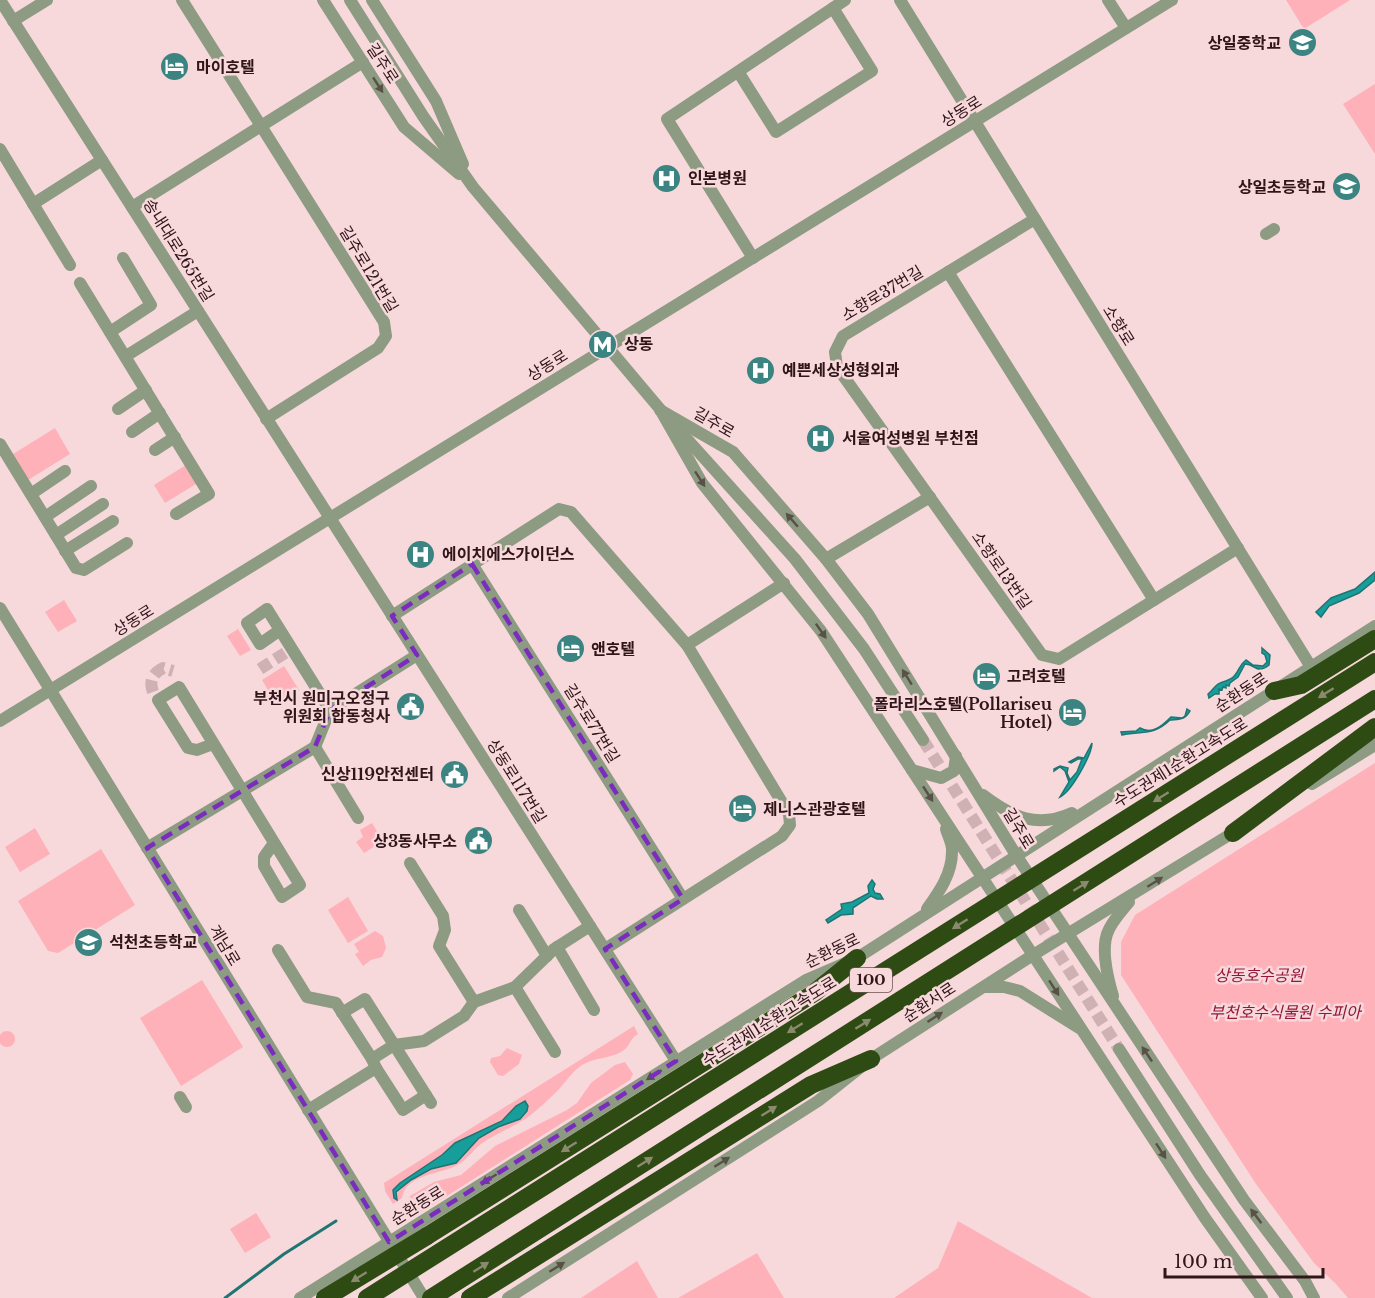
<svg xmlns="http://www.w3.org/2000/svg" width="1375" height="1298" font-family="'Libre Baskerville','Noto Sans KR',serif">
	<rect width="100%" height="100%" fill="#f7d8db"/>
	<!-- green -->
	<g fill="#ffb1b9">
		<path d="M 1286,0 L 1350,0 L 1304,29 Z"/>
		<path d="M 1375,84 L 1375,154 L 1343,104 Z"/>
		<path d="M 55,428 L 70,454 L 28,480 L 13,454 Z"/>
		<path d="M 186,465 L 196,484 L 165,503 L 154,485 Z"/>
		<path d="M 64,600 L 77,621 L 58,632 L 45,612 Z"/>
		<path d="M 238,629 L 251,650 L 240,656 L 227,636 Z"/>
		<path d="M 284,666 L 299,690 L 277,705 L 262,680 Z"/>
		<path d="M 1375,763 L 1375,1298 L 1348,1298 L 1336,1284 L 1314,1263 L 1256,1184 L 1121,975 L 1121,942 L 1135,915 Z"/>
		<path d="M 372,823 L 383,841 L 364,853 L 356,842 L 363,837 L 360,830 Z"/>
		<path d="M 35,828 L 50,854 L 20,872 L 5,847 Z"/>
		<path d="M 101,849 L 135,905 L 58,953 L 48,951 L 18,901 Z"/>
		<path d="M 348,897 L 368,931 L 348,943 L 328,910 Z"/>
		<path d="M 375,931 L 383,936 L 386,948 L 382,957 L 371,960 L 363,966 L 355,954 L 359,952 L 354,944 Z"/>
		<path d="M 202,980 L 243,1047 L 181,1086 L 140,1018 Z"/>
		<path d="M 634,1026 L 638,1034 C 629,1039 631,1045 624,1050 C 612,1059 595,1057 582,1065 C 569,1074 562,1088 550,1098 C 542,1105 534,1113 525,1119 C 511,1128 495,1134 481,1144 C 473,1150 467,1160 457,1165 C 441,1175 406,1173 402,1198 L 393,1204 L 385,1191 L 384,1183 Z"/>
		<circle cx="7" cy="1039" r="8"/>
		<path d="M 507,1048 L 522,1055 L 519,1064 L 503,1076 L 498,1075 L 490,1062 L 491,1058 L 500,1056 Z"/>
		<path d="M 625,1062 L 633,1074 L 630,1080 L 412,1218 L 409,1213 L 410,1196 L 434,1182 L 461,1175 L 495,1146 L 567,1110 L 577,1103 L 591,1083 L 615,1065 Z"/>
		<path d="M 256,1213 L 271,1237 L 245,1253 L 230,1229 Z"/>
		<path d="M 958,1221 L 1092,1298 L 894,1298 L 938,1268 Z"/>
		<path d="M 757,1253 L 784,1298 L 678,1298 Z"/>
		<path d="M 637,1261 L 658,1298 L 581,1298 Z"/>
	</g>
	<!-- water -->
	<g fill="#179e9b" stroke="#1e7574" stroke-width="1.5">
		<path d="M 1375,572 L 1375,580 L 1359,593 L 1329,606 L 1321,617 L 1316,612 L 1331,598 L 1355,589 Z"/>
		<path d="M 1262,648 L 1270,655 L 1269,665 C 1256,675 1256,664 1245,664 L 1238,677 L 1230,683 L 1229,686 L 1226,685 L 1226,688 L 1223,687 L 1222,690 L 1219,689 L 1219,694 L 1215,694 L 1209,698 L 1208,694 C 1212,691 1214,687 1218,684 C 1224,680 1230,682 1235,675 C 1240,669 1239,665 1246,660 L 1253,665 L 1263,666 L 1267,662 L 1265,655 L 1262,653 Z"/>
		<path d="M 1187,709 L 1190,711 C 1185,720 1180,719 1170,720 C 1152,737 1143,730 1122,735 L 1121,732 L 1136,731 L 1140,728 C 1152,735 1162,726 1171,717 L 1182,718 L 1185,716 Z"/>
		<path d="M 1092,743 C 1092,754 1072,791 1060,797 L 1069,782 L 1065,771 L 1060,767 L 1054,771 L 1054,769 L 1060,766 L 1068,768 L 1067,773 L 1070,780 L 1077,772 L 1082,759 L 1078,759 L 1071,763 L 1069,762 L 1078,757 L 1084,758 Z"/>
		<path d="M 872,880 L 875,884 L 873,889 L 875,893 L 880,894 L 883,899 L 877,899 L 871,896 L 853,908 L 853,914 L 841,915 L 828,923 L 826,920 L 842,909 L 841,904 L 852,902 L 869,893 L 868,886 Z"/>
		<path d="M 525,1101 L 528,1106 L 527,1111 L 520,1119 L 498,1127 L 479,1138 L 456,1163 L 431,1169 L 411,1180 L 396,1192 L 397,1200 L 394,1198 L 393,1190 L 400,1183 L 442,1155 L 455,1143 L 502,1121 L 516,1106 Z"/>
	</g>
	<g fill="none" stroke-linecap="round" stroke-linejoin="round">
		<!-- stream -->
		<path stroke="#1e7574" stroke-width="3" d="M 225,1298 L 284,1254 L 336,1221"/>
		<!-- minor-tunnel -->
		<g stroke="#cfb1b4" stroke-width="12" stroke-dasharray="12 6" stroke-linecap="butt">
			<path d="M 260,669 L 285,653"/>
			<path d="M 153,692 C 149,681 152,674 163,668 L 173,671"/>
			<path d="M 923,740 L 1119,1049"/>
		</g>
		<!-- minor -->
		<g stroke="#8c9b82" stroke-width="12">
			<path d="M 0,0 L 676,1061"/>
			<path d="M 182,0 L 384,322 L 386,336 L 378,348 L 266,419"/>
			<path d="M 323,0 L 404,127 L 459,174"/>
			<path d="M 350,0 L 423,116 L 473,187 L 665,415"/>
			<path d="M 372,0 L 436,101 L 463,164"/>
			<path d="M 900,0 L 1311,667"/>
			<path d="M 1108,0 L 1126,28"/>
			<path d="M 13,21 L 47,0"/>
			<path d="M 739,73 L 776,132 L 872,71 L 833,8"/>
			<path d="M 0,149 L 70,265"/>
			<path d="M 33,204 L 102,160"/>
			<path d="M 132,207 L 363,62"/>
			<path d="M 1035,219 L 843,336 L 835,352 L 837,367 L 1042,655 L 1059,659 L 1238,548"/>
			<path d="M 1266,234 L 1274,229"/>
			<path d="M 753,258 L 667,119 L 845,0"/>
			<path d="M 948,272 L 1154,600"/>
			<path d="M 80,283 L 209,494 L 176,514"/>
			<path d="M 110,332 L 151,305 L 123,258"/>
			<path d="M 126,356 L 198,311"/>
			<path d="M 118,409 L 146,390"/>
			<path d="M 660,410 L 733,452 L 826,559 L 868,614 L 1016,855 L 1244,1200 L 1305,1281 L 1314,1298"/>
			<path d="M 661,411 L 702,483 L 821,631 L 1205,1218 L 1262,1298"/>
			<path d="M 677,428 L 795,559 L 864,649 L 923,740"/>
			<path d="M 132,432 L 160,413"/>
			<path d="M 0,444 L 76,568 L 84,570 L 127,543"/>
			<path d="M 155,450 L 175,437"/>
			<path d="M 31,494 L 65,471"/>
			<path d="M 45,517 L 91,486"/>
			<path d="M 56,535 L 103,504"/>
			<path d="M 65,551 L 113,521"/>
			<path d="M 826,559 L 930,497"/>
			<path d="M 472,564 L 683,899"/>
			<path d="M 0,608 L 424,1298"/>
			<path d="M 392,616 L 559,509 L 571,512 L 687,645 L 789,814 L 790,825 L 782,836 L 605,949"/>
			<path d="M 280,630 L 260,644 L 247,623 L 267,609 C 288,643 309,676 330,710"/>
			<path d="M 687,645 L 784,583"/>
			<path d="M 0,721 L 1172,0"/>
			<path d="M 213,744 L 197,750 L 188,748 L 158,700 L 179,687 L 300,885 L 282,897 L 264,866 L 264,857 L 274,843"/>
			<path d="M 315,747 L 358,818"/>
			<path d="M 912,770 L 941,778 L 954,771 L 956,756"/>
			<path d="M 1312,784 L 1375,745"/>
			<path d="M 983,795 C 1012,817 1037,829 1072,813"/>
			<path d="M 147,848 L 315,747 L 330,710 L 417,655"/>
			<path d="M 410,863 L 443,916 L 445,930 L 439,946 L 474,1002"/>
			<path d="M 927,909 C 939,892 952,874 952,852 C 953,845 948,836 946,829"/>
			<path d="M 519,910 L 547,956"/>
			<path d="M 557,947 L 594,1010"/>
			<path d="M 278,950 L 307,997 L 336,1003 L 372,1059"/>
			<path d="M 515,987 L 555,1052"/>
			<path d="M 984,987 L 1004,987 L 1020,991 L 1079,1028"/>
			<path d="M 1113,996 C 1108,979 1101,952 1107,934 C 1111,922 1121,912 1129,902"/>
			<path d="M 342,1013 L 365,999 L 431,1103"/>
			<path d="M 1119,1049 L 1200,1175 L 1287,1298"/>
			<path d="M 376,1068 L 403,1110 L 426,1095"/>
			<path d="M 180,1097 L 186,1107"/>
			<path d="M 308,1110 L 376,1068 L 372,1059 L 394,1045 L 424,1041 L 464,1016 L 474,1002 L 515,987 L 554,949 L 590,926"/>
			<path d="M 300,1298 L 806,980 L 857,958 L 1375,626"/>
			<path d="M 508,1298 L 818,1101 L 871,1059 L 1033,955 L 1239,829"/>
		</g>
		<!-- highway -->
		<g stroke="#2f4b14" stroke-width="18">
			<path d="M 1274,691 L 1301,685 L 1375,639"/>
			<path d="M 1233,833 L 1375,727"/>
			<path d="M 427,1236 L 814,993 L 857,958"/>
			<path d="M 470,1298 L 811,1085 L 871,1059"/>
		</g>
		<!-- highway-bridge -->
		<g stroke="#2f4b14" stroke-width="18">
			<path d="M 325,1298 L 427,1236"/>
			<path d="M 367,1298 L 1375,662"/>
			<path d="M 431,1298 L 1375,699"/>
		</g>
	</g>
	<!-- one-way arrows -->
	<defs><path id="oneway-solid" d="M-6-.8H1V-3.2L6.5 0L1 3.2V.8H-6Z" transform="scale(1.5)"/></defs>
	<g fill="#595148">
		<use href="#oneway-solid" transform="translate(378 85) rotate(57)"/>
		<use href="#oneway-solid" transform="translate(700 479) rotate(57)"/>
		<use href="#oneway-solid" transform="translate(792 520) rotate(-131)"/>
		<use href="#oneway-solid" transform="translate(821 631) rotate(55)"/>
		<use href="#oneway-solid" transform="translate(907 677) rotate(-122)"/>
		<use href="#oneway-solid" transform="translate(928 794) rotate(57)"/>
		<use href="#oneway-solid" transform="translate(1155 882) rotate(-32)"/>
		<use href="#oneway-solid" transform="translate(1054 988) rotate(57)"/>
		<use href="#oneway-solid" transform="translate(935 1017) rotate(-33)"/>
		<use href="#oneway-solid" transform="translate(1147 1054) rotate(-124)"/>
		<use href="#oneway-solid" transform="translate(654 1075) rotate(148)"/>
		<use href="#oneway-solid" transform="translate(1161 1151) rotate(57)"/>
		<use href="#oneway-solid" transform="translate(722 1162) rotate(-32)"/>
		<use href="#oneway-solid" transform="translate(489 1179) rotate(148)"/>
		<use href="#oneway-solid" transform="translate(1256 1216) rotate(-127)"/>
		<use href="#oneway-solid" transform="translate(557 1267) rotate(-32)"/>
	</g>
	<g fill="#898a6e">
		<use href="#oneway-solid" transform="translate(1326 693) rotate(148)"/>
		<use href="#oneway-solid" transform="translate(1161 797) rotate(148)"/>
		<use href="#oneway-solid" transform="translate(1081 886) rotate(-32)"/>
		<use href="#oneway-solid" transform="translate(960 924) rotate(148)"/>
		<use href="#oneway-solid" transform="translate(863 1024) rotate(-32)"/>
		<use href="#oneway-solid" transform="translate(795 1028) rotate(148)"/>
		<use href="#oneway-solid" transform="translate(769 1111) rotate(-32)"/>
		<use href="#oneway-solid" transform="translate(569 1147) rotate(148)"/>
		<use href="#oneway-solid" transform="translate(645 1162) rotate(-32)"/>
		<use href="#oneway-solid" transform="translate(481 1267) rotate(-32)"/>
		<use href="#oneway-solid" transform="translate(359 1277) rotate(148)"/>
	</g>
	<!-- marked area -->
	<path fill="none" stroke="#7b2cbf" stroke-width="4.5" stroke-dasharray="12 8" stroke-linejoin="round" d="M 472,564 L 683,899 L 605,949 L 676,1061 L 389,1242 L 147,848 L 315,747 L 330,710 L 417,655 L 392,616 Z"/>
	<!-- icons -->
	<defs>
		<symbol id="school-disc" viewBox="-11 -11 22 22"><circle r="9.5" fill="#3c8481" stroke="#f7d8db"/><path d="M0-5L7-2L0 1L-7-2ZM-4 1L0 2.5L4 1V4Q0 6-4 4Z" fill="#fff"/></symbol>
		<symbol id="hotel-disc" viewBox="-11 -11 22 22"><circle r="9.5" fill="#3c8481" stroke="#f7d8db"/><path d="M-6-4.5h1.5V1H6V5H4.5V3h-9V5H-6ZM-4 0a1.8 1.8 0 1 1 3.6 0ZM.5 0V-2.5h3Q6-2.5 6 0Z" fill="#fff"/></symbol>
		<symbol id="hospital-disc" viewBox="-11 -11 22 22"><circle r="9.5" fill="#3c8481" stroke="#f7d8db"/><path d="M-5-5h3v3.5h4V-5h3V5h-3V1.5h-4V5h-3Z" fill="#fff"/></symbol>
		<symbol id="metro-disc" viewBox="-11 -11 22 22"><circle r="9.5" fill="#3c8481" stroke="#f7d8db"/><path d="M-5.5 5V-5H-3L0 0L3-5H5.5V5H3V-.5L0 4L-3-.5V5Z" fill="#fff"/></symbol>
		<symbol id="civic-disc" viewBox="-11 -11 22 22"><circle r="9.5" fill="#3c8481" stroke="#f7d8db"/><path d="M-.6-6.5H3V-4.5H.6V-3L4-1V1h2V6H-6V1h2V-1L-.6-3ZM-1.2 2.5V6h2.4V2.5Z" fill="#fff"/></symbol>
	</defs>
	<g fill-rule="evenodd">
		<use href="#school-disc" x="1286" y="26" width="33" height="33"/>
		<use href="#hotel-disc" x="158" y="50" width="33" height="33"/>
		<use href="#hospital-disc" x="650" y="162" width="33" height="33"/>
		<use href="#school-disc" x="1330" y="170" width="33" height="33"/>
		<use href="#metro-disc" x="586" y="328" width="33" height="33"/>
		<use href="#hospital-disc" x="744" y="354" width="33" height="33"/>
		<use href="#hospital-disc" x="804" y="422" width="33" height="33"/>
		<use href="#hospital-disc" x="404" y="538" width="33" height="33"/>
		<use href="#hotel-disc" x="554" y="632" width="33" height="33"/>
		<use href="#hotel-disc" x="970" y="660" width="33" height="33"/>
		<use href="#civic-disc" x="394" y="690" width="33" height="33"/>
		<use href="#hotel-disc" x="1056" y="696" width="33" height="33"/>
		<use href="#civic-disc" x="438" y="758" width="33" height="33"/>
		<use href="#hotel-disc" x="726" y="792" width="33" height="33"/>
		<use href="#civic-disc" x="462" y="824" width="33" height="33"/>
		<use href="#school-disc" x="72" y="926" width="33" height="33"/>
	</g>
	<g text-anchor="middle" stroke-width="5" stroke-linejoin="round" paint-order="stroke">
		<!-- shield labels -->
		<rect fill="#f7d8db" stroke="#6c5053" stroke-width="1.5" x="850" y="968" width="42" height="24" rx="4.5"/>
		<g font-size="15" font-weight="bold" fill="#301519">
			<text x="871" y="985">100</text>
		</g>
		<!-- poi labels -->
		<g font-size="16" font-weight="bold" fill="#301519" stroke="#f7d8db" text-anchor="start">
			<text x="1281" y="49" text-anchor="end">상일중학교</text>
			<text x="196" y="73">마이호텔</text>
			<text x="688" y="184">인본병원</text>
			<text x="1326" y="193" text-anchor="end">상일초등학교</text>
			<text x="624" y="350">상동</text>
			<text x="782" y="376">예쁜세상성형외과</text>
			<text x="842" y="444">서울여성병원 부천점</text>
			<text x="442" y="560">에이치에스가이던스</text>
			<text x="591" y="655">앤호텔</text>
			<text x="1007" y="682">고려호텔</text>
			<text x="390" y="704" text-anchor="end">부천시 원미구오정구<tspan x="390" dy="18">위원회 합동청사</tspan></text>
			<text x="1052" y="710" text-anchor="end">폴라리스호텔(Pollariseu<tspan x="1052" dy="18">Hotel)</tspan></text>
			<text x="434" y="780" text-anchor="end">신상119안전센터</text>
			<text x="763" y="815">제니스관광호텔</text>
			<text x="457" y="847" text-anchor="end">상3동사무소</text>
			<text x="109" y="948">석천초등학교</text>
		</g>
		<!-- street labels -->
		<g font-size="16" fill="#301519" stroke="#f7d8db">
			<text transform="translate(383 63) rotate(57)" y="6">길주로</text>
			<text transform="translate(961 111) rotate(-32)" y="6">상동로</text>
			<text transform="translate(179 250) rotate(58)" y="6">송내대로265번길</text>
			<text transform="translate(369 269) rotate(59)" y="6">길주로121번길</text>
			<text transform="translate(882 293) rotate(-31)" y="6">소향로37번길</text>
			<text transform="translate(1119 325) rotate(58)" y="6">소향로</text>
			<text transform="translate(547 365) rotate(-32)" y="6">상동로</text>
			<text transform="translate(714 422) rotate(30)" y="6">길주로</text>
			<text transform="translate(1002 570) rotate(55)" y="6">소향로13번길</text>
			<text transform="translate(133 620) rotate(-32)" y="6">상동로</text>
			<text transform="translate(1241 692) rotate(-33)" y="6">순환동로</text>
			<text transform="translate(592 723) rotate(58)" y="6">길주로77번길</text>
			<text transform="translate(1180 762) rotate(-32)" y="6">수도권제1순환고속도로</text>
			<text transform="translate(517 781) rotate(58)" y="6">상동로117번길</text>
			<text transform="translate(1019 828) rotate(59)" y="6">길주로</text>
			<text transform="translate(225 945) rotate(59)" y="6">계남로</text>
			<text transform="translate(832 950) rotate(-26)" y="6">순환동로</text>
			<text transform="translate(929 1002) rotate(-33)" y="6">순환서로</text>
			<text transform="translate(769 1021) rotate(-32)" y="6">수도권제1순환고속도로</text>
			<text transform="translate(417 1205) rotate(-32)" y="6">순환동로</text>
		</g>
		<!-- park labels -->
		<g font-size="16" font-style="italic" fill="#96163a" stroke="#f7d8db">
			<text x="1259" y="981">상동호수공원</text>
			<text x="1285" y="1018">부천호수식물원 수피아</text>
		</g>
	</g>
	<!-- scale -->
	<path d="M1165 1268v9h158v-9" fill="none" stroke="#301519" stroke-width="3"/>
	<text x="1174" y="1268" font-size="18" fill="#301519" stroke="#f7d8db" stroke-width="4.5" paint-order="stroke">100 m</text>
</svg>
